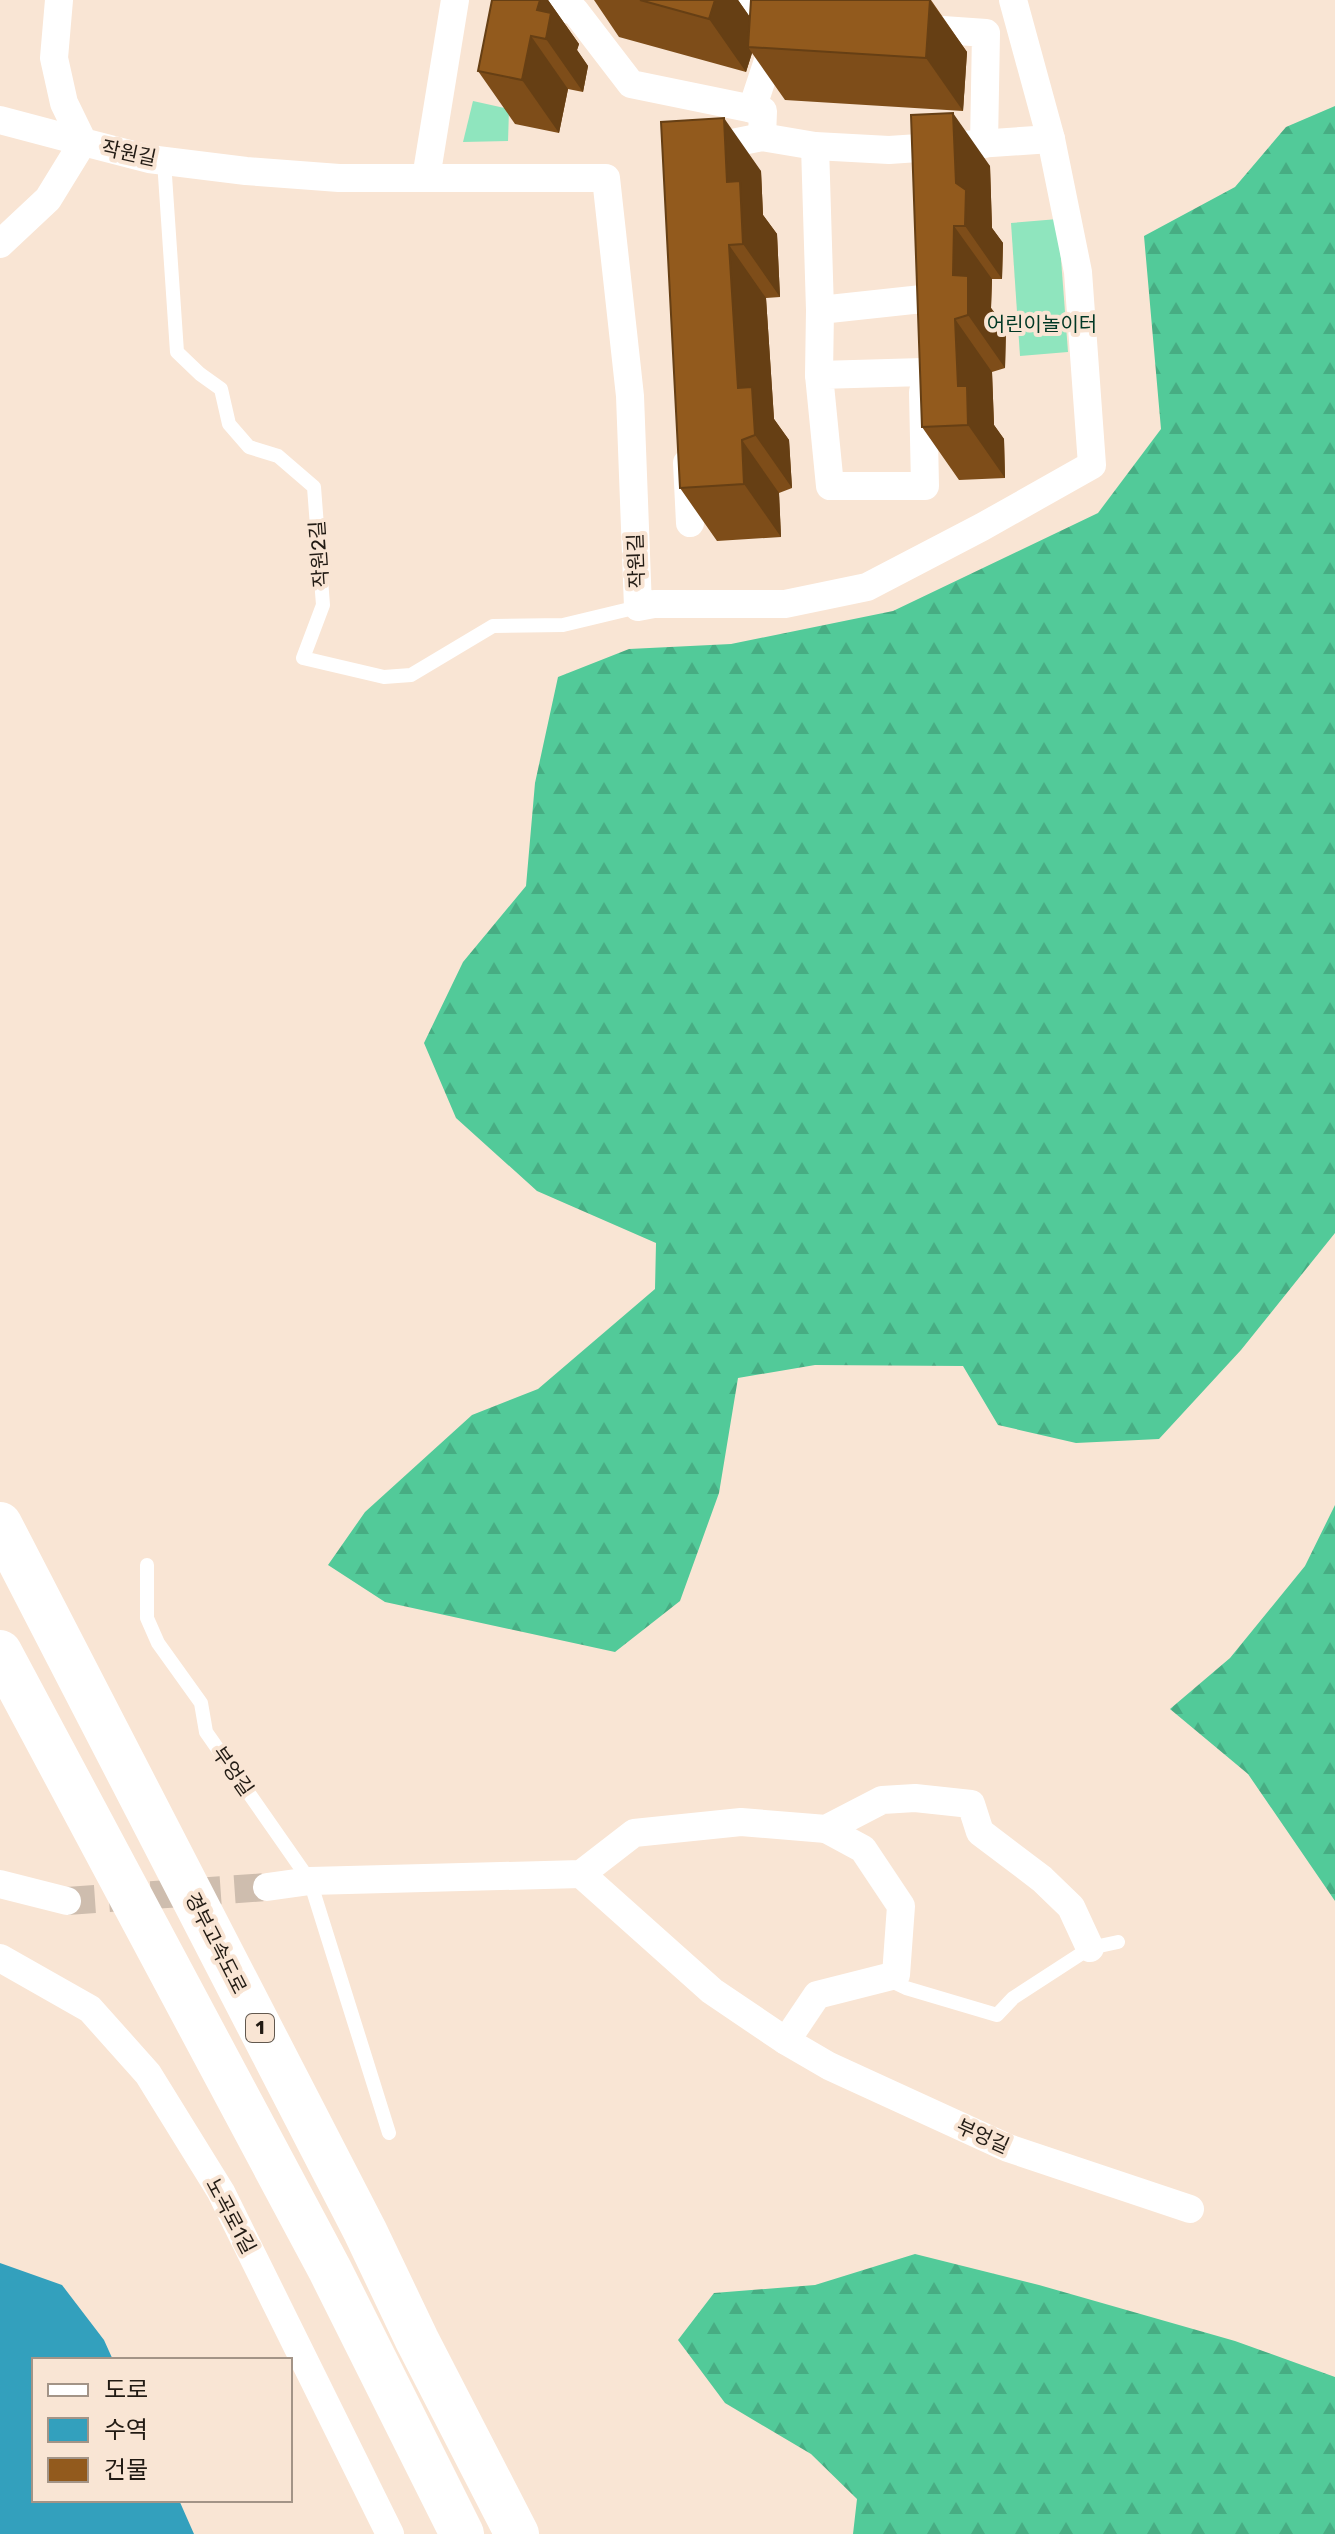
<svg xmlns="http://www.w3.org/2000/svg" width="1335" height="2534" font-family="Rubik,'Noto Sans KR',sans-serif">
	<defs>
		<pattern id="forest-firs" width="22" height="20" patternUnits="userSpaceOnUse" patternTransform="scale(2)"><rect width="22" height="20" fill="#52ca99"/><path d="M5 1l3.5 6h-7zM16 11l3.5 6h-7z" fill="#47ad83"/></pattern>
	</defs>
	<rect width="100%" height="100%" fill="#f9e5d4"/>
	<!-- forest -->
	<g fill="url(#forest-firs)">
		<path d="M 1335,106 L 1335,1233 L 1241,1350 L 1159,1439 L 1076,1443 L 998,1425 L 963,1366 L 815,1365 L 738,1378 L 719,1493 L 680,1601 L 615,1652 L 385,1602 L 328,1565 L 365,1512 L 472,1415 L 538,1389 L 655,1289 L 656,1243 L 537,1191 L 456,1118 L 424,1043 L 463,962 L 526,886 L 535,783 L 558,677 L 629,649 L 731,644 L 893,611 L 1098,513 L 1161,429 L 1144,236 L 1235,187 L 1286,127 Z"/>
		<path d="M 1335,1505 L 1335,1901 L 1248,1774 L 1170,1709 L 1230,1658 L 1305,1566 Z"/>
		<path d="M 915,2254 L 1039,2285 L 1235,2341 L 1335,2377 L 1335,2534 L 853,2534 L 857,2499 L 811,2454 L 725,2403 L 678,2340 L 714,2293 L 815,2285 Z"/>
	</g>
	<!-- green -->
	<g fill="#8fe5be">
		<path d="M 473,101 L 509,109 L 508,141 L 463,142 Z"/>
		<path d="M 1058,219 L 1068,352 L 1020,356 L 1011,223 Z"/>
	</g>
	<!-- water -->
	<path fill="#33a0bd" d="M 0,2263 L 62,2285 L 104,2340 L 113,2360 L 34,2360 L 34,2500 L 179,2500 L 194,2534 L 0,2534 Z"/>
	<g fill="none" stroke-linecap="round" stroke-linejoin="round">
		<!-- street-tunnel -->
		<path stroke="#cebdae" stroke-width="28" stroke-dasharray="28 14" stroke-linecap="butt" d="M 67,1901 L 267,1887"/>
		<!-- lane -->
		<g stroke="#fff" stroke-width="14">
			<path d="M 164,161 L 177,352 L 200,374 L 221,389 L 229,424 L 249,447 L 278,456 L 314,487 L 323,605 L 303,658 L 384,677 L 411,675 L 493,626 L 563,625 L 638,607"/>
			<path d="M 147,1565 L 147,1618 L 158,1643 L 201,1703 L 206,1732 L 310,1881 L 389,2133"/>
			<path d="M 885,1978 L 906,1988 L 997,2015 L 1013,1998 L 1090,1948 L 1118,1942"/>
		</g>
		<!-- street -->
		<g stroke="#fff" stroke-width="28">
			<path d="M 59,0 L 54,58 L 64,103 L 83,142 L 149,159 L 246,171 L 339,178 L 606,178 L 630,396 L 638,607 L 654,604 L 785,604 L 867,587 L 982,527 L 1092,465 L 1078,272 L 1051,139 L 1013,0"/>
			<path d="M 528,0 L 575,11 L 631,84 L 763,111 L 762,137"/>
			<path d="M 717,0 L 782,18 L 752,109"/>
			<path d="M 914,28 L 986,33 L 984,144"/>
			<path d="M 0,120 L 83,142 L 48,199 L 0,244"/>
			<path d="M 815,146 L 820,310"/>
			<path d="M 702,149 L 762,137 L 815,146 L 889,150 L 1051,139"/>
			<path d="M 426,178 L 455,0"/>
			<path d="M 923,372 L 819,375 L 830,486 L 925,486 L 923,392"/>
			<path d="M 819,375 L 820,310 L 922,299"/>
			<path d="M 687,463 L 690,523"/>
			<path d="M 581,1874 L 712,1991 L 786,2041 L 829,2066 L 1008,2148 L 1190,2209"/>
			<path d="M 0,1884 L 67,1901"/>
			<path d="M 267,1887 L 310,1881 L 581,1874 L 634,1833 L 741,1822 L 826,1829 L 882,1800 L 915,1798 L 971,1804 L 980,1832 L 1042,1879 L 1071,1907 L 1090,1948"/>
			<path d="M 0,1958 L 90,2009 L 148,2074 L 221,2192 L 390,2534"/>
			<path d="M 786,2041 L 817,1995 L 896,1975 L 901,1906 L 863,1849 L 826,1829"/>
		</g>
		<!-- highway -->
		<g stroke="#fff" stroke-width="44">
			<path d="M 0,1524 L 365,2231 L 417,2340 L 517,2534"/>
			<path d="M 0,1652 L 330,2270 L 462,2534"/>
		</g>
	</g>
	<!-- wall -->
	<g fill="#7e4d19">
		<path d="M 492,0 L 548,0 L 579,44 L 577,50 L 588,66 L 583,92 L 568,89 L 559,133 L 515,124 L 478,71 Z"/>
		<path d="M 594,0 L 738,0 L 750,17 L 751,0 L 931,0 L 967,52 L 963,111 L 785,100 L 752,53 L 746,72 L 619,37 Z"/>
		<path d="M 911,115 L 990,166 L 992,228 L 1003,243 L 1002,279 L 992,279 L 991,308 L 1006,328 L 1005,368 L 992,372 L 994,425 L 1004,439 L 1005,478 L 959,480 L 922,427 Z"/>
		<path d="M 661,122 L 761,171 L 763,215 L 777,234 L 780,297 L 766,298 L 774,419 L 789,440 L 792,488 L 779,493 L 781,537 L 717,541 L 680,488 Z"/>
	</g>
	<!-- shaded-wall -->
	<g fill="#663f14">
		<path d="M 540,0 L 548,0 L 579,44 L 577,50 L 588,66 L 583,92 L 546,39 L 537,10 Z"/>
		<path d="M 715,0 L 738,0 L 758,29 L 748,47 L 752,53 L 746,72 L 709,19 Z"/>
		<path d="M 930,0 L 967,52 L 963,111 L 926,58 Z"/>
		<path d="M 531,36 L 568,89 L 559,133 L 522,80 Z"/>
		<path d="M 953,113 L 990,166 L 992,228 L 1003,243 L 1002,279 L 965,226 L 956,183 Z"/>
		<path d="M 724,118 L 761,171 L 763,215 L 777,234 L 780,297 L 743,244 L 727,182 Z"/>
		<path d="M 954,226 L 992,279 L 991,308 L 1006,328 L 1005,368 L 968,315 L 953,275 Z"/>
		<path d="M 729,245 L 766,298 L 774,419 L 789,440 L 792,488 L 755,435 L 738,388 Z"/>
		<path d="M 955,319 L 992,372 L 994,425 L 1004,439 L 1005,478 L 968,425 L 958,386 Z"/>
		<path d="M 742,440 L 779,493 L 781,537 L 744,484 Z"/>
	</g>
	<!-- building -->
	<g fill="#925a1d" stroke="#663f14" stroke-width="2">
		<path d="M 492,0 L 540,0 L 537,10 L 551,13 L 546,39 L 531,36 L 522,80 L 478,71 Z"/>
		<path d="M 640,0 L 715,0 L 709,19 Z"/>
		<path d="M 751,0 L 930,0 L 926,58 L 748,47 Z"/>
		<path d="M 953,113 L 956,183 L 966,190 L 965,226 L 954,226 L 953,275 L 968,276 L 968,315 L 955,319 L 958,386 L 967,386 L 968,425 L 922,427 L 911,115 Z"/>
		<path d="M 724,118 L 727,182 L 740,181 L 743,244 L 729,245 L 738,388 L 752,387 L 755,435 L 742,440 L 744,484 L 680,488 L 661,122 Z"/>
	</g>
	<g text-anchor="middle" stroke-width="8" stroke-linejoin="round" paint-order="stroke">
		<!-- shield labels -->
		<rect fill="#f9e5d4" stroke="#62584e" stroke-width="2" x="246" y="2014" width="28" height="28" rx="6"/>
		<g font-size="18" font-weight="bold" fill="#221b14">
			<text x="260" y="2034">1</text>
		</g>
		<!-- street labels -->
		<g font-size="20" fill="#221b14" stroke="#f9e5d4">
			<text transform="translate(129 153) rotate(12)" y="7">작원길</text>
			<text transform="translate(319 554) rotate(-94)" y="7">작원2길</text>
			<text transform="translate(636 561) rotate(-92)" y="7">작원길</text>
			<text transform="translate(233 1771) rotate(55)" y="7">부엉길</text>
			<text transform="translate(216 1943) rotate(63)" y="7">경부고속도로</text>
			<text transform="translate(983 2136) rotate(24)" y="7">부엉길</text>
			<text transform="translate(231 2216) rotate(62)" y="7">노곡로1길</text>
		</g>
		<!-- park labels -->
		<g font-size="20" fill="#013825" stroke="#f9e5d4">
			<text x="1042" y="331">어린이놀이터</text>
		</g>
	</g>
	<!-- legend -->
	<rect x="32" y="2358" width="260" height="144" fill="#f9e5d4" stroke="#a39487" stroke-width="2"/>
	<rect x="48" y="2384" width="40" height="12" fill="#ffffff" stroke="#a39487" stroke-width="2"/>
	<text x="104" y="2398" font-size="24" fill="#221b14">도로</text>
	<rect x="48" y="2418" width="40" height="24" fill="#33a0bd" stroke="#a39487" stroke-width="2"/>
	<text x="104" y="2438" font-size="24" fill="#221b14">수역</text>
	<rect x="48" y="2458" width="40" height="24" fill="#925a1d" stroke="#a39487" stroke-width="2"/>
	<text x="104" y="2478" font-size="24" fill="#221b14">건물</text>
</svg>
